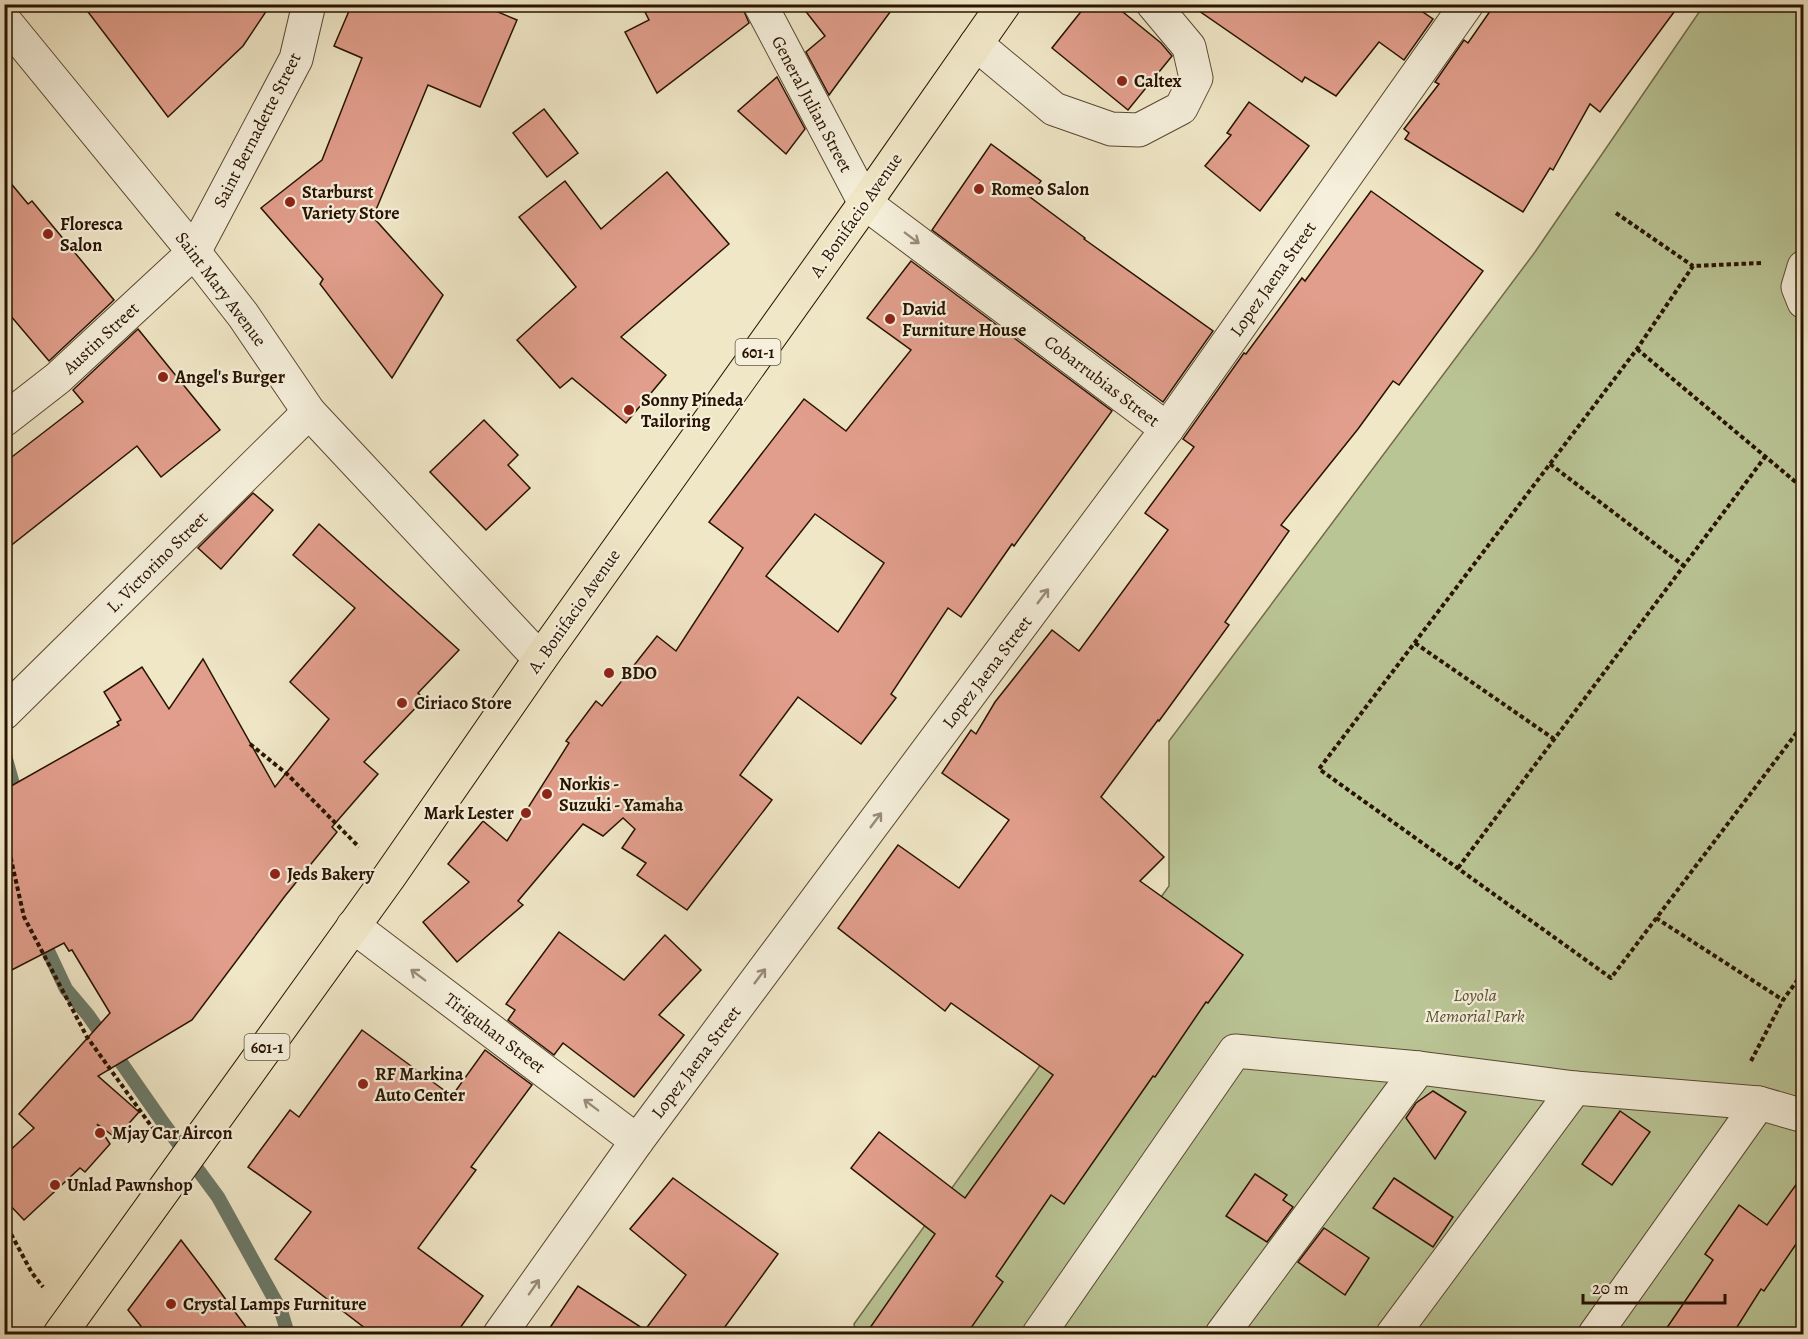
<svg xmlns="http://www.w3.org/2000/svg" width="1808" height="1339" font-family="Alegreya,serif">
	<rect width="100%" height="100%" fill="#f0e7c7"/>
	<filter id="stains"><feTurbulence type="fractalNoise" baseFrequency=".00333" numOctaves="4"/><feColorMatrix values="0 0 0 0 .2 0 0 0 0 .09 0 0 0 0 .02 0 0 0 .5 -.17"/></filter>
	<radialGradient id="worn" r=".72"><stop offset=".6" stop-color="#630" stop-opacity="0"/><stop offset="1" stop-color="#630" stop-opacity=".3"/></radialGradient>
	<!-- green -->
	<path fill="#bac596" stroke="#716c4b" stroke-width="1.5" d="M 1704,5 L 1803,5 L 1803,1334 L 856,1334 L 854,1324 L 1169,886 L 1169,741 L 1535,252 Z"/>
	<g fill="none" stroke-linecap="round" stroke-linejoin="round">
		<!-- stream -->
		<g stroke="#6d7b6a" stroke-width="14">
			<path d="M 4,752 L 18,802"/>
			<path d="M 41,936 L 66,989 L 88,1015 L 164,1124 L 218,1197 L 281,1311 L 288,1334"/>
		</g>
	</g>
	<!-- building -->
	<g fill="#e19e8c" stroke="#281300" stroke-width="1.5" fill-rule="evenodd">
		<path d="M 82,4 L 271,4 L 243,46 L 168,117 Z"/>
		<path d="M 352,4 L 479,4 L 517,20 L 480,107 L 428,85 L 373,217 L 443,295 L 392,378 L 320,284 L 323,279 L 261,208 L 322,160 L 362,58 L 334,46 Z"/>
		<path d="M 641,4 L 741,4 L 749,23 L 657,93 L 625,32 L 649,20 Z"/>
		<path d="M 800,4 L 857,4 L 859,7 L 861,4 L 896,4 L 829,95 L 806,52 L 825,36 Z"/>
		<path d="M 1087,4 L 1113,4 L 1161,43 L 1172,56 L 1128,110 L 1052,48 Z"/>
		<path d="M 1189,4 L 1411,4 L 1433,19 L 1404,60 L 1379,42 L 1336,96 L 1305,77 L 1302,82 Z"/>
		<path d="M 1495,4 L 1680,4 L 1600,112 L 1590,104 L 1553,170 L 1550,168 L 1523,212 L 1405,139 L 1409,133 L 1404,129 L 1439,84 L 1435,82 L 1464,40 L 1468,43 Z"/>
		<path d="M 777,77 L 805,129 L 786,154 L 738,111 Z"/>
		<path d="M 1249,102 L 1309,146 L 1260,211 L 1205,166 L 1231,135 L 1227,133 Z"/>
		<path d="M 544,109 L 578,153 L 547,177 L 513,133 Z"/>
		<path d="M 991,144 L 1041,181 L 1030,197 L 1085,238 L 1084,239 L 1213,331 L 1163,402 L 932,230 Z"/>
		<path d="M 667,172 L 729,244 L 621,337 L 666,375 L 626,423 L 572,378 L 560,388 L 517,340 L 576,287 L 519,217 L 565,181 L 601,229 Z"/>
		<path d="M 4,175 L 28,204 L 32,201 L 114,300 L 49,361 L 4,308 Z"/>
		<path d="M 1371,191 L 1483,271 L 1399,385 L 1393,381 L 1358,429 L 1281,525 L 1289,531 L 1225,622 L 1229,625 L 1159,721 L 1158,720 L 1101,797 L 1164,857 L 1140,881 L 1243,955 L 1208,1003 L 1206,1002 L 1155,1077 L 1153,1076 L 1064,1204 L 1051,1195 L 996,1276 L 1003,1282 L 966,1335 L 865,1335 L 935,1234 L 851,1168 L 879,1132 L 965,1198 L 1053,1075 L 951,1003 L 945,1011 L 838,928 L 898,845 L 959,888 L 1009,820 L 942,773 L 971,730 L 976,734 L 995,702 L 1052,630 L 1079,651 L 1168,530 L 1145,513 L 1194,447 L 1183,439 L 1244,353 L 1246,354 L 1302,278 L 1305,281 Z"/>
		<path d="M 911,261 L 1112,411 L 1014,546 L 1012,544 L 961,617 L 948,608 L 891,694 L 896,698 L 861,744 L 798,697 L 740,775 L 772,800 L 687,910 L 637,875 L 646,863 L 622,848 L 635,829 L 623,818 L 603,836 L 583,824 L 518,901 L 523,905 L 457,962 L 423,922 L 469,882 L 448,864 L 483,821 L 507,841 L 569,743 L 566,741 L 596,701 L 602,706 L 657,636 L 676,651 L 743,548 L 709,522 L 804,399 L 846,431 L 911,350 L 867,318 ZM 815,514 L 884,563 L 838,632 L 766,576 Z"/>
		<path d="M 138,329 L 220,430 L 161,477 L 137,446 L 4,551 L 4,463 L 83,402 L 73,390 Z"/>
		<path d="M 484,420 L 518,455 L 508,465 L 530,488 L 486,530 L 430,472 Z"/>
		<path d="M 253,493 L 273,510 L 221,569 L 198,548 Z"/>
		<path d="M 319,524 L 459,650 L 418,693 L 424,699 L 364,762 L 378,774 L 332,827 L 337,832 L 285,896 L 192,1020 L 98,1076 L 139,1112 L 116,1138 L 97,1124 L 110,1144 L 85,1172 L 80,1168 L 24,1220 L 4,1199 L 4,1156 L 34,1128 L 19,1114 L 110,1013 L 72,950 L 69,951 L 64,943 L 4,974 L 4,790 L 119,725 L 117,722 L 121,720 L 104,692 L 142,667 L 169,709 L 203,659 L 275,787 L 329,719 L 290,682 L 355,608 L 293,555 Z"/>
		<path d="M 559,932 L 624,980 L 665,935 L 701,970 L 659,1015 L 684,1035 L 634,1097 L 563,1043 L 554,1055 L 508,1020 L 515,1010 L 506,1004 Z"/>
		<path d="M 362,1030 L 452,1096 L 485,1050 L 532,1085 L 471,1167 L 476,1170 L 418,1248 L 483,1296 L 455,1335 L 374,1335 L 275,1259 L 311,1212 L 248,1167 L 290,1110 L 299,1117 Z"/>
		<path d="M 1433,1091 L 1466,1112 L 1435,1159 L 1406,1118 L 1416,1103 Z"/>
		<path d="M 1620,1111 L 1650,1132 L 1612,1185 L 1582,1164 Z"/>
		<path d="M 1255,1174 L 1287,1195 L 1283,1200 L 1293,1207 L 1267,1242 L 1226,1216 Z"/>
		<path d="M 1803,1175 L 1803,1234 L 1764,1291 L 1761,1289 L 1732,1335 L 1662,1335 L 1713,1260 L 1705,1254 L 1739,1205 L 1767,1225 Z"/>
		<path d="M 673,1178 L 778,1254 L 719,1335 L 545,1335 L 578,1286 L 645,1330 L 686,1275 L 630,1229 Z"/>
		<path d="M 1394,1178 L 1453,1217 L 1433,1247 L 1373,1208 Z"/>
		<path d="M 1324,1228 L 1369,1258 L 1345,1295 L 1298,1262 Z"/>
		<path d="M 181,1240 L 207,1274 L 252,1335 L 148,1335 L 128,1310 Z"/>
	</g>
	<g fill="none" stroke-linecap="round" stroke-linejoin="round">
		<defs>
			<g id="minor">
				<path d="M 760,4 L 865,203 L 1167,429"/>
				<path d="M 4,20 L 194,252 L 243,315 L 309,412 L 540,659"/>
				<path d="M 976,44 L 1054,109 L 1111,129 L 1139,130 L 1181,108 L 1196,78 L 1189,47 L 1153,4"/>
				<path d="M 1804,267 L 1798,287 L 1804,302"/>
				<path d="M 4,420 L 58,378 L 194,252 L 296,59 L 309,4"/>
				<path d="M 4,713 L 309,412"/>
				<path d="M 353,926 L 637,1141"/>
				<path d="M 500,1334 L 637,1141 L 1167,429 L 1467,4"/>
				<path d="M 1039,1334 L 1235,1051 L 1419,1068 L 1575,1088 L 1759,1103 L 1804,1116"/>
				<path d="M 1222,1334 L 1419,1068"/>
				<path d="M 1393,1334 L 1575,1088"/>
				<path d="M 1595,1334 L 1759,1103"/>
			</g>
			<path id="major" d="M 60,1334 L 389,877 L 540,659 L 865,203 L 1004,4"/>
		</defs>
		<!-- minor casing -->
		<use href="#minor" stroke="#5a4832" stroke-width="35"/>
		<!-- major casing -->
		<use href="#major" stroke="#281300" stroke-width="35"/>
		<!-- path -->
		<g stroke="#281300" stroke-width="4" stroke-dasharray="4.5 3" stroke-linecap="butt">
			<path d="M 1616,213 L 1693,266"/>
			<path d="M 1761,263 L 1693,266 L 1637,349 L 1319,769 L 1611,978 L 1804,723"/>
			<path d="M 1637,349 L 1804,489"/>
			<path d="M 1550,464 L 1684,566"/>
			<path d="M 1415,643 L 1554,739"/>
			<path d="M 250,744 L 287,774 L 359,847"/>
			<path d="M 4,828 L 24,917 L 87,1037 L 154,1130"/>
			<path d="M 1458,868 L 1765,457"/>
			<path d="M 1656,918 L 1783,1000"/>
			<path d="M 1751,1061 L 1783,1000 L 1804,971"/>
			<path d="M 4,1221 L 32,1273 L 43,1287"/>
		</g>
		<!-- minor -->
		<use href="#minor" stroke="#f5efdb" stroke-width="33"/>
		<!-- major -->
		<use href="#major" stroke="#f0e7c7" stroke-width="33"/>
	</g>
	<!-- one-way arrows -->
	<defs><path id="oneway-shaft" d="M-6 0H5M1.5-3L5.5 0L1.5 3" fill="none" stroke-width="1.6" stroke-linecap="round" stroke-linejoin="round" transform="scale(1.5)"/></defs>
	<g stroke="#998c78">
		<use href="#oneway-shaft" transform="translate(912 238) rotate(37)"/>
		<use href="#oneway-shaft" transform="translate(1043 596) rotate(-53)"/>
		<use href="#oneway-shaft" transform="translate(876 820) rotate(-53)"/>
		<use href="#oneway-shaft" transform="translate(418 975) rotate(-143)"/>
		<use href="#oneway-shaft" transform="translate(760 976) rotate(-53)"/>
		<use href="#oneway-shaft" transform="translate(591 1105) rotate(-143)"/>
		<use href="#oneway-shaft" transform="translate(534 1287) rotate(-55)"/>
	</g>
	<!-- markers -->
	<g fill="#8f2418" stroke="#f5efdb" stroke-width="2">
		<circle cx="1122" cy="81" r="6"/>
		<circle cx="979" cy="189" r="6"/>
		<circle cx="290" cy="202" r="6"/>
		<circle cx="48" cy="234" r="6"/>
		<circle cx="890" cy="319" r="6"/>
		<circle cx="163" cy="377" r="6"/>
		<circle cx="629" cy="410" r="6"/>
		<circle cx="609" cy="673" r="6"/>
		<circle cx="402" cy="703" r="6"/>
		<circle cx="547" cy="794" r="6"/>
		<circle cx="526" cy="813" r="6"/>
		<circle cx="275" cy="874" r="6"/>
		<circle cx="363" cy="1084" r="6"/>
		<circle cx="100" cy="1133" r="6"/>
		<circle cx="55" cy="1185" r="6"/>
		<circle cx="171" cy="1304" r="6"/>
	</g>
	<g text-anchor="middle" stroke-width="4.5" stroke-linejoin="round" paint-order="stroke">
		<!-- shield labels -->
		<g fill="#f5efdb" stroke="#665542" stroke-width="1.5">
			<rect x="735.5" y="339" width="45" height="26" rx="4.5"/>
			<rect x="244.5" y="1034" width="45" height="26" rx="4.5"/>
		</g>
		<g font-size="16" font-weight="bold" fill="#281300">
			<text x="758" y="358">601-1</text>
			<text x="267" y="1053">601-1</text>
		</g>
		<!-- poi labels -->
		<g font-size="18" font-weight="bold" fill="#281300" stroke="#f5efdb" text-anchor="start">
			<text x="1134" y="87">Caltex</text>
			<text x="991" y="195">Romeo Salon</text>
			<text x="302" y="198">Starburst<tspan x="302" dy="21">Variety Store</tspan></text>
			<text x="60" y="230">Floresca<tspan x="60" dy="21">Salon</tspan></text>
			<text x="902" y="315">David<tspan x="902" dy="21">Furniture House</tspan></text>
			<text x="175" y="383">Angel's Burger</text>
			<text x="641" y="406">Sonny Pineda<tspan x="641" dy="21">Tailoring</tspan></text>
			<text x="621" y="679">BDO</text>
			<text x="414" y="709">Ciriaco Store</text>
			<text x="559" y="790">Norkis -<tspan x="559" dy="21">Suzuki - Yamaha</tspan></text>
			<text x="514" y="819" text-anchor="end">Mark Lester</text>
			<text x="287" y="880">Jeds Bakery</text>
			<text x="375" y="1080">RF Markina<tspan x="375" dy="21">Auto Center</tspan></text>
			<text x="112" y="1139">Mjay Car Aircon</text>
			<text x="67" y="1191">Unlad Pawnshop</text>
			<text x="183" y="1310">Crystal Lamps Furniture</text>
		</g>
		<!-- street labels -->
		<g font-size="18" fill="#281300" stroke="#f5efdb">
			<text transform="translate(812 104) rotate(62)" y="6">General Julian Street</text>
			<text transform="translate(257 130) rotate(-63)" y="6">Saint Bernadette Street</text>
			<text transform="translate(856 215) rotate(-55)" y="6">A. Bonifacio Avenue</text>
			<text transform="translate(1273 279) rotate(-55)" y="6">Lopez Jaena Street</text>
			<text transform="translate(221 289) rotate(53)" y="6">Saint Mary Avenue</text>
			<text transform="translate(101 338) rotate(-43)" y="6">Austin Street</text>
			<text transform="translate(1102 381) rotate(37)" y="6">Cobarrubias Street</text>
			<text transform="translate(157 562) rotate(-45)" y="6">L. Victorino Street</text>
			<text transform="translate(574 611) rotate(-55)" y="6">A. Bonifacio Avenue</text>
			<text transform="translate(987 672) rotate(-53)" y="6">Lopez Jaena Street</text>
			<text transform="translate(495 1033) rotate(37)" y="6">Tiriguhan Street</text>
			<text transform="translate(696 1062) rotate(-53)" y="6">Lopez Jaena Street</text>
		</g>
		<!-- park labels -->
		<g font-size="18" font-style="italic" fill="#5b5134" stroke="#f5efdb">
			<text x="1475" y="1001">Loyola<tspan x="1475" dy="21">Memorial Park</tspan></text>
		</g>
	</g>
	<!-- margin -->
	<rect width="1808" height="1339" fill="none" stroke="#f0e7c7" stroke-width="24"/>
	<rect x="6" y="6" width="1796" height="1327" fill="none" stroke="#281300" stroke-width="3"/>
	<rect x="12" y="12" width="1784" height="1315" fill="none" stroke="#281300" stroke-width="1.5"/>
	<!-- scale -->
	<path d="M1583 1294v9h142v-9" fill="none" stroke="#281300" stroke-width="3"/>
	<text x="1592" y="1294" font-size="18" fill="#281300" stroke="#f5efdb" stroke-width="4.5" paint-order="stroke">20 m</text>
	<rect width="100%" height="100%" filter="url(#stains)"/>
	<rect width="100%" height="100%" fill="url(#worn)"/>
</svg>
